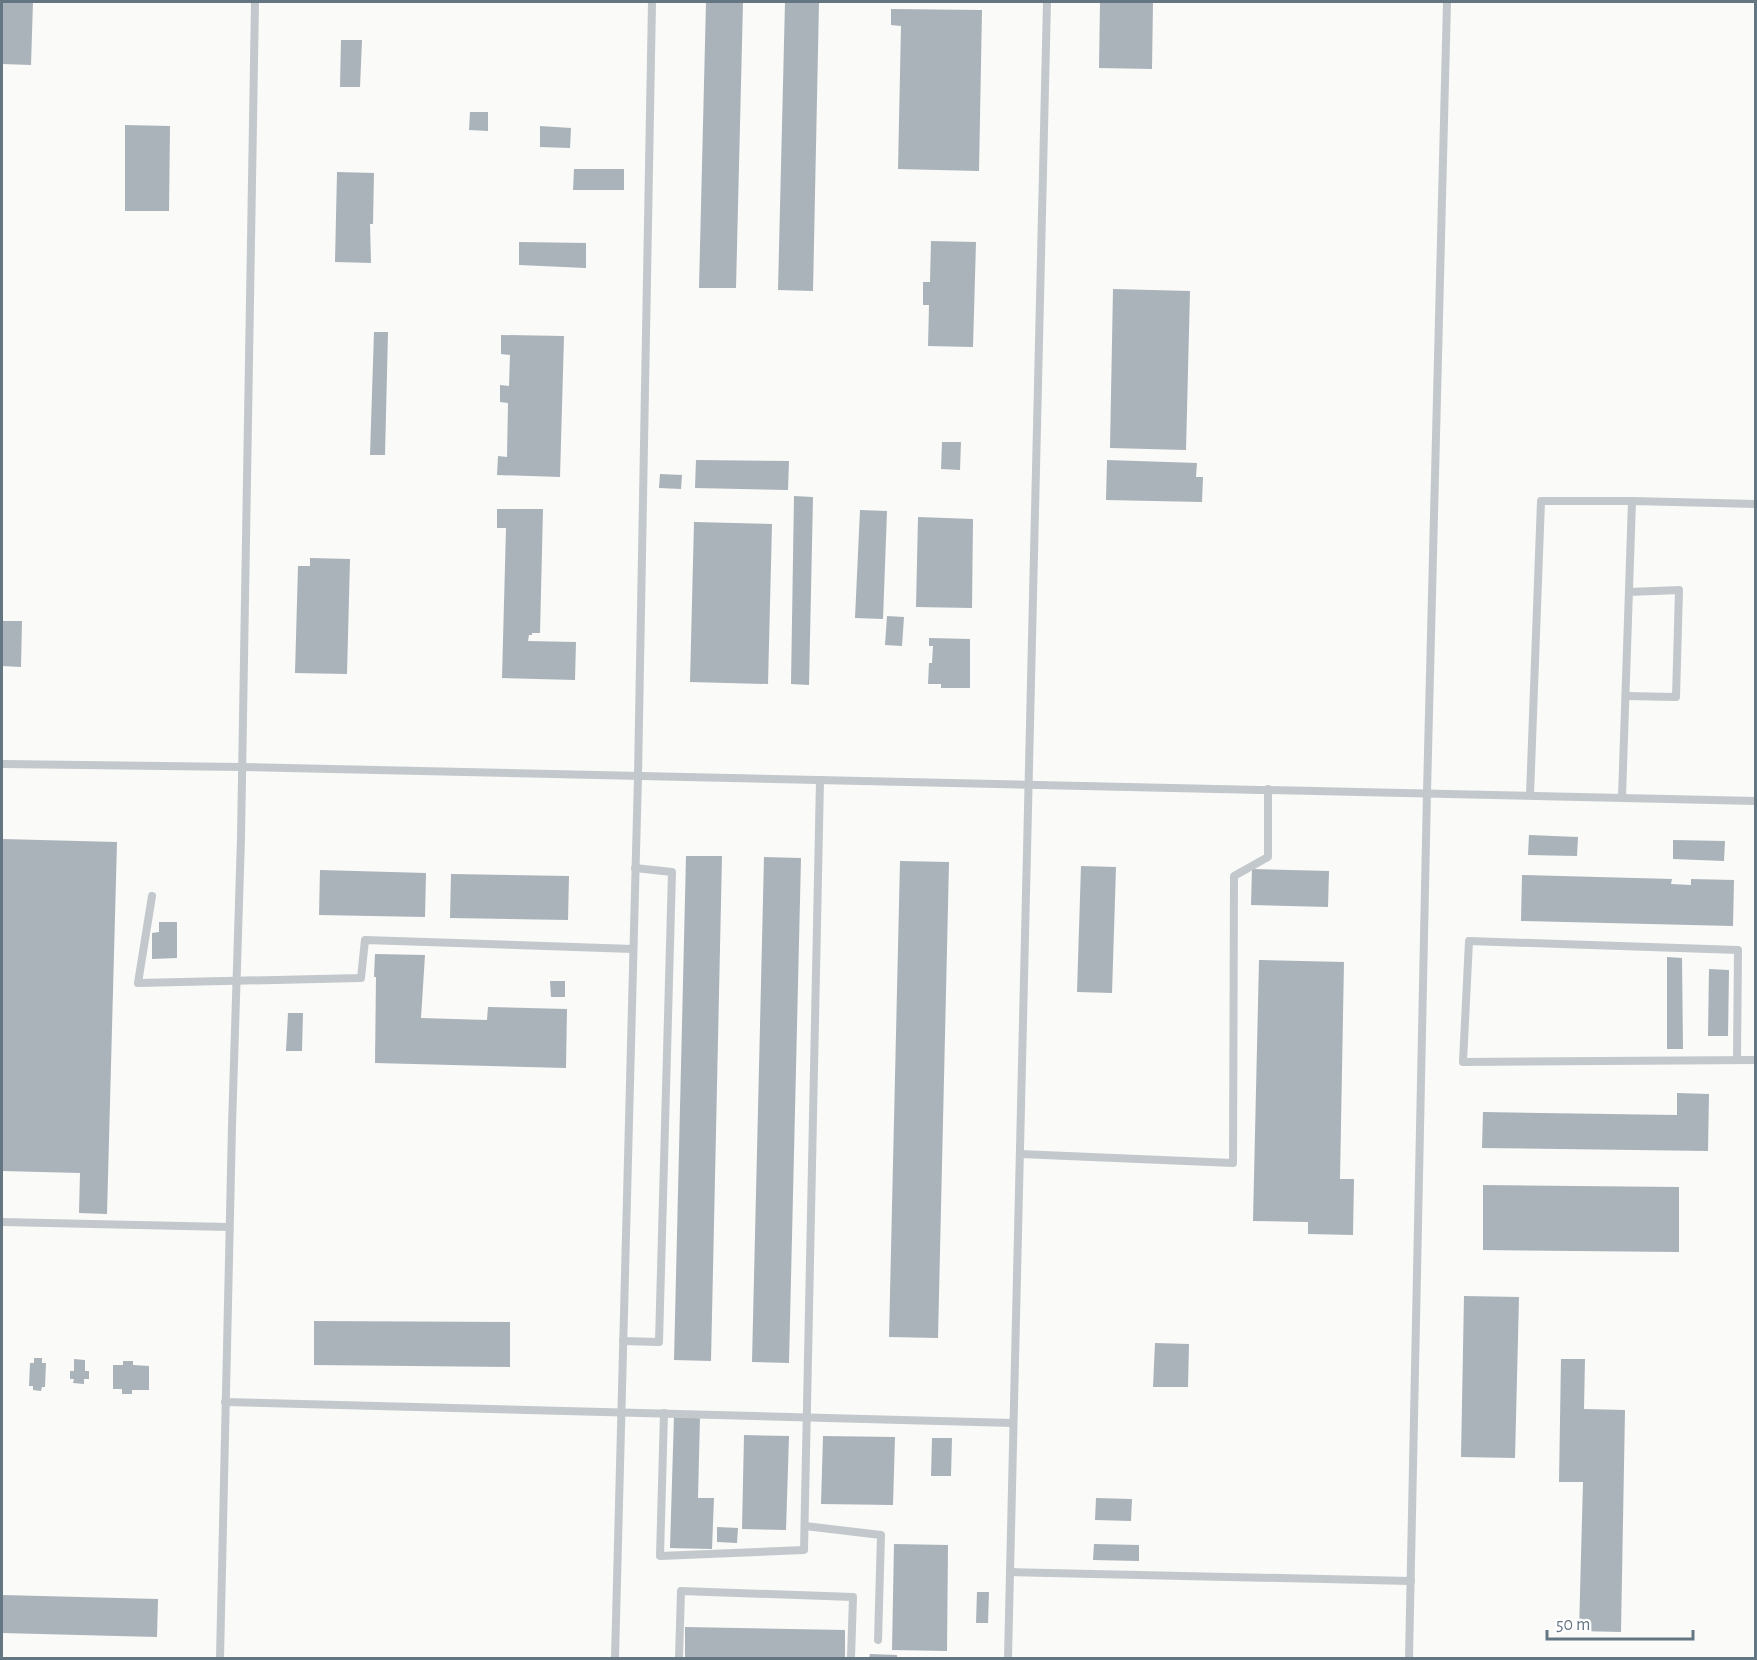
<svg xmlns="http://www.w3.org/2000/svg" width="1757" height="1660" font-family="'Alegreya Sans',sans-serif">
	<rect width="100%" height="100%" fill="#fafaf8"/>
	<!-- building -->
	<g fill="#aab3b9">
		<path d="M 2,2 L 33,2 L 31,65 L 2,64 Z"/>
		<path d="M 706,2 L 743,2 L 736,288 L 699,288 Z"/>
		<path d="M 785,2 L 819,2 L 813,291 L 778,290 Z"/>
		<path d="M 1100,2 L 1153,2 L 1152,69 L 1099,68 Z"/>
		<path d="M 891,9 L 982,10 L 979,171 L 898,169 L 901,26 L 891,25 Z"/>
		<path d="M 341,40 L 362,40 L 360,87 L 340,87 Z"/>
		<path d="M 470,112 L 488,112 L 488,131 L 469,130 Z"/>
		<path d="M 125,125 L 170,126 L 169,211 L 125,211 Z"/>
		<path d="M 540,126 L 571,128 L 570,148 L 540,147 Z"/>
		<path d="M 574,169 L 624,169 L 624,190 L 573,190 Z"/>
		<path d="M 337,172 L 374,173 L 373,224 L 370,224 L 371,263 L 335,262 Z"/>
		<path d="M 931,241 L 976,242 L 973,347 L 928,346 L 929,305 L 923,305 L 923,282 L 930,282 Z"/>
		<path d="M 519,242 L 586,243 L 586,268 L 519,265 Z"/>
		<path d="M 1113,289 L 1190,291 L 1186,450 L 1110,448 Z"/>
		<path d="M 374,332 L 388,332 L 385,455 L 370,455 Z"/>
		<path d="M 501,335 L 564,336 L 560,477 L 497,475 L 498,456 L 507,457 L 508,403 L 500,402 L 500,385 L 509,386 L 510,355 L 501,354 Z"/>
		<path d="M 942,442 L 961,442 L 960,470 L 941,469 Z"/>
		<path d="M 696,460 L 789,461 L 788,490 L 695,488 Z"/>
		<path d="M 1107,460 L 1197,463 L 1196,477 L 1203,477 L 1202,502 L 1106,500 Z"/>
		<path d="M 660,474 L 682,475 L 681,489 L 659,488 Z"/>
		<path d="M 794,496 L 813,497 L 809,685 L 791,684 Z"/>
		<path d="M 497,509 L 543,509 L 540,633 L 532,633 L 532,635 L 529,635 L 528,641 L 576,642 L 575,680 L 502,678 L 506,528 L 497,528 Z"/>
		<path d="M 860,510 L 887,511 L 883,619 L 855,618 Z"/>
		<path d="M 918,517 L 973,519 L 972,608 L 916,607 Z"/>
		<path d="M 694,522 L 772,524 L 768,684 L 690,682 Z"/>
		<path d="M 310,558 L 350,559 L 347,674 L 295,673 L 298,566 L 310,566 Z"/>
		<path d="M 887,616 L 904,617 L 902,646 L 885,645 Z"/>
		<path d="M 2,621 L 22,621 L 21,667 L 2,666 Z"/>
		<path d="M 929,638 L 970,639 L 970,688 L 941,688 L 941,684 L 928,684 L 929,663 L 932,663 L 933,646 L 929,646 Z"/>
		<path d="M 1529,835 L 1578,837 L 1577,856 L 1528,855 Z"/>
		<path d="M 2,839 L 117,842 L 107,1214 L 79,1213 L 80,1173 L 2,1171 Z"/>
		<path d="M 1673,840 L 1725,841 L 1724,861 L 1673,859 Z"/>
		<path d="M 686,856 L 722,856 L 711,1361 L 674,1360 Z"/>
		<path d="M 764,857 L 801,858 L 789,1363 L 752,1362 Z"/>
		<path d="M 900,861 L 949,862 L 938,1338 L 889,1337 Z"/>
		<path d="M 1081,866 L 1116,867 L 1112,993 L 1077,992 Z"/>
		<path d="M 1252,869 L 1329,871 L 1328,907 L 1251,905 Z"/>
		<path d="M 320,870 L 426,873 L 425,917 L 319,915 Z"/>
		<path d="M 451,874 L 569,876 L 568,920 L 450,918 Z"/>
		<path d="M 1522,875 L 1672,879 L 1671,884 L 1691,885 L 1691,879 L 1734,880 L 1733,926 L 1521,921 Z"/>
		<path d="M 159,922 L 177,922 L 177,958 L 152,959 L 152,933 L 159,932 Z"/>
		<path d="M 375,954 L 425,955 L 421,1018 L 487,1020 L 488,1007 L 567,1009 L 566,1068 L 375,1063 L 376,977 L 374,977 Z"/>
		<path d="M 1667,957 L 1682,958 L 1683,1049 L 1667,1049 Z"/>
		<path d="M 1259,960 L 1344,962 L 1340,1179 L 1354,1179 L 1353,1235 L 1308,1234 L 1308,1222 L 1253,1221 Z"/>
		<path d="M 1709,969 L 1729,970 L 1728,1036 L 1708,1036 Z"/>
		<path d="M 550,981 L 565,981 L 565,997 L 551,997 Z"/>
		<path d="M 288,1013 L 303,1013 L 302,1051 L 286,1051 Z"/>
		<path d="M 1677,1093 L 1709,1094 L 1708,1151 L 1482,1148 L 1483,1112 L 1677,1115 Z"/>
		<path d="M 1483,1185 L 1679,1187 L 1679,1252 L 1483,1250 Z"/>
		<path d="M 1464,1296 L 1519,1297 L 1515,1458 L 1461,1457 Z"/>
		<path d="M 314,1321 L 510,1322 L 510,1367 L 314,1365 Z"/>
		<path d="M 1155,1343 L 1189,1344 L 1188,1387 L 1153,1387 Z"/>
		<path d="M 34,1358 L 42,1358 L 42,1363 L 46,1363 L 45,1387 L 42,1387 L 41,1391 L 33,1390 L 33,1386 L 29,1386 L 30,1363 L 34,1363 Z"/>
		<path d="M 74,1359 L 85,1360 L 85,1371 L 89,1371 L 89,1379 L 84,1379 L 84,1384 L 73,1383 L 74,1379 L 70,1379 L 70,1371 L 74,1371 Z"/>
		<path d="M 1561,1359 L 1585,1359 L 1584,1409 L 1625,1410 L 1621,1632 L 1579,1631 L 1583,1482 L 1559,1482 Z"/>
		<path d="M 123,1361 L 133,1361 L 133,1365 L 149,1366 L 149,1390 L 132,1390 L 132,1394 L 122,1394 L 122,1389 L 113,1389 L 113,1365 L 123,1365 Z"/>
		<path d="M 674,1416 L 700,1417 L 698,1498 L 714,1498 L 712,1549 L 670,1548 Z"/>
		<path d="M 744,1435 L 789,1436 L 786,1530 L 742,1529 Z"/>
		<path d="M 823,1436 L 895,1437 L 893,1505 L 821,1504 Z"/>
		<path d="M 932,1438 L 952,1438 L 951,1476 L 931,1476 Z"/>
		<path d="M 1096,1498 L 1132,1499 L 1131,1521 L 1095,1520 Z"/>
		<path d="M 717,1527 L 738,1528 L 737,1543 L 717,1542 Z"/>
		<path d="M 894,1544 L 948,1545 L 947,1651 L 892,1650 Z"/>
		<path d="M 1094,1544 L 1139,1545 L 1139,1561 L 1093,1560 Z"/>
		<path d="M 977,1592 L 989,1592 L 988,1623 L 976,1623 Z"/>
		<path d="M 2,1595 L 158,1599 L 157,1637 L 2,1633 Z"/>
		<path d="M 685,1627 L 845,1630 L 845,1658 L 685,1658 Z"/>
		<path d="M 870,1654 L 897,1655 L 897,1658 L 869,1658 Z"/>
	</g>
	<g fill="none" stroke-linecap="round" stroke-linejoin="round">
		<!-- lane -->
		<g stroke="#c3c8cc" stroke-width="8">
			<path d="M 1626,696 L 1676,697 L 1679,590 L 1629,592"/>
			<path d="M 2,764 L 242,767 L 1756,801"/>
			<path d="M 1530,795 L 1541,501 L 1632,501"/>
			<path d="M 1622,797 L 1632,501 L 1756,504"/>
			<path d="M 152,896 L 138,983 L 361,978 L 365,940 L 633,949"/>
			<path d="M 1737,1059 L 1738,950 L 1469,941 L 1463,1062 L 1756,1060"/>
			<path d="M 1020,1154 L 1233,1163 L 1234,876 L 1268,857 L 1268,789"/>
			<path d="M 2,1222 L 229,1227"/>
			<path d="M 623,1341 L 659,1342 L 672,872 L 635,868"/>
			<path d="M 225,1402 L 1013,1423"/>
			<path d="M 664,1413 L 660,1556 L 804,1550 L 820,780"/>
			<path d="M 805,1526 L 881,1535 L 878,1640"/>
			<path d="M 1010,1572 L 1411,1581"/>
			<path d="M 220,1658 L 232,1126 L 241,838 L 255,2"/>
			<path d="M 615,1658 L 638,776 L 652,2"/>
			<path d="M 679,1658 L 681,1591 L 853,1597 L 851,1658"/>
			<path d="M 1008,1658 L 1047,2"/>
			<path d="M 1409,1658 L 1427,792 L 1447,2"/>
		</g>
	</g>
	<!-- border -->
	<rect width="1757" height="1660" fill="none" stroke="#657683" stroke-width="6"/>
	<!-- scale -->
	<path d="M1547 1630v9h146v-9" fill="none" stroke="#657683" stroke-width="3"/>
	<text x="1556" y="1630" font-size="18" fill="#657683" stroke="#ffffff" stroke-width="4.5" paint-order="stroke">50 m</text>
</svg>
